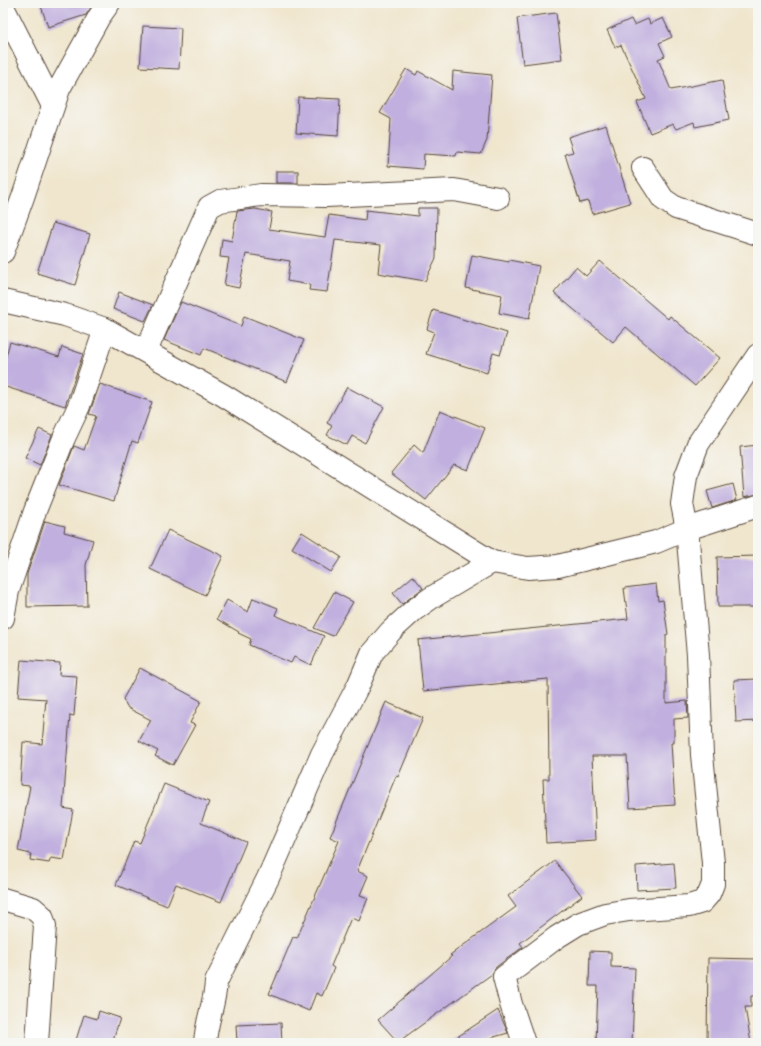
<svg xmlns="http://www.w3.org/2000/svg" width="761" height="1046" font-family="'Libre Bodoni',serif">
	<rect width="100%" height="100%" fill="#f6f6f2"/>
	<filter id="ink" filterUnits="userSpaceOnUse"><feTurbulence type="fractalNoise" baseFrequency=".025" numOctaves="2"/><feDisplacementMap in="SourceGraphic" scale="8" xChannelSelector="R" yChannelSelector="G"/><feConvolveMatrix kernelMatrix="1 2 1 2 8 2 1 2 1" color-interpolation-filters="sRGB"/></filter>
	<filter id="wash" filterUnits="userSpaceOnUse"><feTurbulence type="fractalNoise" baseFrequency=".012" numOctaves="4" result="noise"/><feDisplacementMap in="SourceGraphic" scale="16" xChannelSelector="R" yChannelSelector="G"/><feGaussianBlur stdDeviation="0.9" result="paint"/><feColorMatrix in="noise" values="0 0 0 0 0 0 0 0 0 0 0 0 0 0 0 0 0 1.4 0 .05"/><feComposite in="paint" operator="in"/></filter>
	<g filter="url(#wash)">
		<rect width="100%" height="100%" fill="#f0e6ce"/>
		<g id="blocks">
			<!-- building -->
			<g fill="#c1b0df">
				<path d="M 40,3 L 94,3 L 86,15 L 48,27 Z"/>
				<path d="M 556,13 L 562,59 L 523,64 L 517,18 Z"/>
				<path d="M 663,18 L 672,37 L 659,43 L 665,56 L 658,59 L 671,90 L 722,80 L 729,120 L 695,127 L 694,122 L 676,129 L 673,124 L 650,133 L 637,102 L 646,99 L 621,45 L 615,47 L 607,30 L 631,19 L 634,25 L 648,19 L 650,24 Z"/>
				<path d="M 143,26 L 181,28 L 179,69 L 140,67 Z"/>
				<path d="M 406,69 L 416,75 L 418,71 L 452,90 L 453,71 L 492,75 L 487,140 L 481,154 L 457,152 L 456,156 L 424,154 L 423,169 L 388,166 L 391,119 L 380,113 Z"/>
				<path d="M 298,97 L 340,99 L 338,136 L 296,133 Z"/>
				<path d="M 606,125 L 630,203 L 592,214 L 588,201 L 580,203 L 565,154 L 573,152 L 568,137 Z"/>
				<rect x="276" y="171" width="22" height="12"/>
				<path d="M 418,208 L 437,208 L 436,258 L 425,281 L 378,273 L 381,245 L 335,240 L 327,292 L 309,290 L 310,285 L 287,281 L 290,261 L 246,254 L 239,288 L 224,285 L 229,258 L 220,257 L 222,239 L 232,241 L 237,211 L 255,209 L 272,212 L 269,229 L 325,237 L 329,215 L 365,220 L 366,210 L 418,216 Z"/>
				<path d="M 53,223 L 90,234 L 75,285 L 37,273 Z"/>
				<path d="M 472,255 L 509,262 L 509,260 L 539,266 L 529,319 L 499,313 L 502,295 L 466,288 Z"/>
				<path d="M 600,261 L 668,319 L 670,316 L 720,358 L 695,386 L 626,327 L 613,342 L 554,293 L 576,267 L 586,276 Z"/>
				<path d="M 119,292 L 153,305 L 145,321 L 113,309 Z"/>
				<path d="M 181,302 L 241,326 L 244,316 L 304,340 L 287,382 L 204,348 L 201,355 L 164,340 Z"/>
				<path d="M 433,310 L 507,333 L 500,355 L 493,353 L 487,373 L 426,354 L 434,332 L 427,329 Z"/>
				<path d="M 10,342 L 59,357 L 62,347 L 83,354 L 65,406 L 3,386 L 3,366 Z"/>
				<path d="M 100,384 L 152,402 L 138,443 L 132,441 L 114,501 L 59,485 L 74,446 L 84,450 L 96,416 L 89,414 Z"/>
				<path d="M 347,387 L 384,407 L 365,443 L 352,436 L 347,445 L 327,435 L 332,426 L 327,423 Z"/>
				<path d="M 440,410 L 485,428 L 468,470 L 454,465 L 426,500 L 391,473 L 414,445 L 423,453 Z"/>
				<path d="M 39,429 L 52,435 L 40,465 L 25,458 Z"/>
				<path d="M 758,445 L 758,494 L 744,497 L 740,447 Z"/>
				<path d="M 733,484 L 737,500 L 712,508 L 707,491 Z"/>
				<path d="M 45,521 L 65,526 L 64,532 L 93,540 L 86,565 L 87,606 L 27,607 L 27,574 Z"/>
				<path d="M 168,530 L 223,556 L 205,595 L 150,569 Z"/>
				<path d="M 302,532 L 341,557 L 331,572 L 292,548 Z"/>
				<path d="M 758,556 L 758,607 L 718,607 L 717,557 Z"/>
				<path d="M 413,576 L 423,588 L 402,604 L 393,593 Z"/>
				<path d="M 656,584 L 658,601 L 663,600 L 668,634 L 666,635 L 666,703 L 687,701 L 688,718 L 674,719 L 674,743 L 671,743 L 675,805 L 630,808 L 627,756 L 592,756 L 596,840 L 546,843 L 543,779 L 549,779 L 548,679 L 423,691 L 418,640 L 628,619 L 624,588 Z"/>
				<path d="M 334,592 L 353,602 L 333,636 L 314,628 Z"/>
				<path d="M 253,598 L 278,608 L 275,615 L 324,636 L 311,665 L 294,657 L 291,663 L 249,645 L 251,639 L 238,633 L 239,632 L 217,619 L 227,600 L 248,612 Z"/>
				<path d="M 21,660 L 60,663 L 59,675 L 77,676 L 74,716 L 70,715 L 63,808 L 73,810 L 64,860 L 51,858 L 49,863 L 30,860 L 31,854 L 18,851 L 30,786 L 20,785 L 23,742 L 42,744 L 46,699 L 18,697 Z"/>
				<path d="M 140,668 L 201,701 L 190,723 L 195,725 L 173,765 L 155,756 L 158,751 L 139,741 L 151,720 L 128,708 L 123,699 Z"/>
				<path d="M 758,679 L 758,721 L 736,722 L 734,680 Z"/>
				<path d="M 386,702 L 423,718 L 398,777 L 396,776 L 357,871 L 368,876 L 360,895 L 368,898 L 359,921 L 351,918 L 331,966 L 334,968 L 322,996 L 316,993 L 309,1011 L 269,994 L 293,937 L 297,938 L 339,841 L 330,837 Z"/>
				<path d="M 164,784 L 209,802 L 201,823 L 246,842 L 221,902 L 176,884 L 167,906 L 116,885 L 134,841 L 140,843 Z"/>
				<path d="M 555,861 L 582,896 L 520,943 L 523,947 L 496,967 L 492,974 L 398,1042 L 378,1020 L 452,956 L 450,955 L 516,907 L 508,896 Z"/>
				<path d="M 674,863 L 676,888 L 637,890 L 636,866 Z"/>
				<path d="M 590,951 L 611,952 L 611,967 L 635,968 L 632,1043 L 596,1043 L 598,986 L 589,986 Z"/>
				<path d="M 708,958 L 758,959 L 758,996 L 751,996 L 751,1007 L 745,1007 L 751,1043 L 707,1043 Z"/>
				<path d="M 498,1010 L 508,1033 L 473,1043 L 448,1043 Z"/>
				<path d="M 99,1011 L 120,1018 L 112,1043 L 75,1043 L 84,1015 L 97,1019 Z"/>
				<path d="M 281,1023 L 282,1043 L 237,1043 L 236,1025 Z"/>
			</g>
		</g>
	</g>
	<g filter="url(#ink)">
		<use href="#blocks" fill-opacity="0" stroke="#564638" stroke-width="1"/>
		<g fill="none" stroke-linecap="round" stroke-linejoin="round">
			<defs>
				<g id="minor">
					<path d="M 3,7 L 53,106"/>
					<path d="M 643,168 L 663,199 L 676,208 L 758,234"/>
					<path d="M 3,252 L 23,197 L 59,89 L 99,17 L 109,3"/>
					<path d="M 3,301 L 65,315 L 105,329 L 223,395 L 492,562 L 528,568 L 558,566 L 656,542 L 687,529 L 758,506"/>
					<path d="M 146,351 L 209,207 L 220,201 L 261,195 L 326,196 L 454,190 L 498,198"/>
					<path d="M 3,618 L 8,591 L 35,511 L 64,438 L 79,406 L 105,329"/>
					<path d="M 3,899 L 33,908 L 42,916 L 45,926 L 37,1043"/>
					<path d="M 205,1043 C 206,1022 215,1003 216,982 L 268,878 L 322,754 L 358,686 L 372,653 L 391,631 L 414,610 L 431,598 L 492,562"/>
					<path d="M 524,1043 L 511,1004 L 504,977 L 557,937 L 578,924 L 605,914 L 629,910 L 689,906 L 702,902 L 709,894 L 713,884 L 713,863 L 702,755 L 698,655 L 687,529 L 682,504 L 686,476 L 698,444 L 758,355"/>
				</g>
			</defs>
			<!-- minor casing -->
			<use href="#minor" stroke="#564638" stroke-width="24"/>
			<!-- minor -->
			<use href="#minor" stroke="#fff" stroke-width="22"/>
		</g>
	</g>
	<!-- margin -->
	<rect width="761" height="1046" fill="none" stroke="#f6f6f2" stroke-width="16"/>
</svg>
